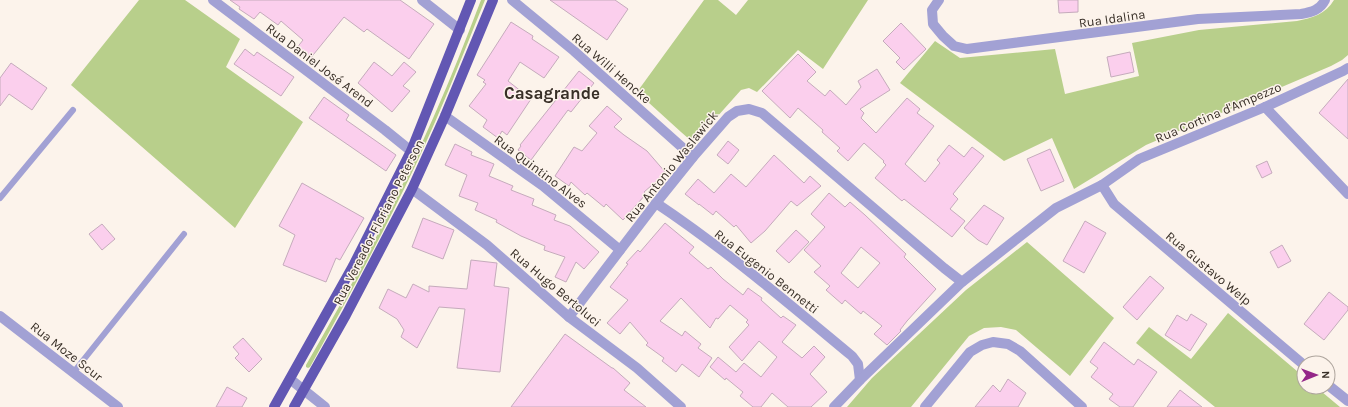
<svg xmlns="http://www.w3.org/2000/svg" width="1348" height="407" font-family="Karla,sans-serif">
	<rect width="100%" height="100%" fill="#fcf3eb"/>
	<!-- green -->
	<g fill="#b8cf8b">
		<path d="M 139,0 L 185,0 L 240,39 L 226,67 L 303,122 L 235,228 L 71,85 Z"/>
		<path d="M 481,0 L 485,0 C 463,54 442,109 417,162 C 384,232 347,300 310,367 L 308,368 L 306,367 L 306,365 C 353,284 397,201 434,116 C 451,78 466,39 481,0 Z"/>
		<path d="M 704,0 L 718,0 L 736,15 L 748,0 L 868,0 L 823,69 L 798,50 L 757,92 L 749,88 L 741,90 L 700,136 L 695,140 L 689,139 L 681,132 L 637,92 Z"/>
		<path d="M 1334,0 L 1348,0 L 1348,55 L 1342,60 L 1331,66 L 1146,145 L 1074,189 L 1052,138 L 1004,161 L 900,83 L 935,41 L 960,58 L 1055,49 L 1065,94 L 1139,76 L 1132,43 L 1199,30 L 1297,21 C 1312,18 1326,14 1334,0 Z"/>
		<path d="M 1027,242 L 1114,318 L 1070,376 L 1016,330 L 1001,327 L 984,328 L 969,336 L 911,407 L 847,407 L 872,378 L 966,290 Z"/>
		<path d="M 1228,313 L 1304,377 L 1304,387 L 1316,387 L 1340,407 L 1215,407 L 1136,343 L 1149,327 L 1191,359 Z"/>
	</g>
	<!-- building -->
	<g fill="#fbcfed" stroke="#c5abbc" fill-rule="evenodd">
		<path d="M 230,0 L 400,0 L 434,24 L 409,59 L 367,29 L 364,32 L 344,17 L 309,60 L 296,49 L 303,40 L 281,21 L 278,25 L 260,12 L 254,19 L 239,9 L 240,7 Z"/>
		<path d="M 550,0 L 615,0 L 628,9 L 607,40 Z"/>
		<path d="M 1058,0 L 1078,0 L 1078,12 L 1059,13 Z"/>
		<path d="M 511,22 L 533,36 L 532,39 L 559,57 L 544,78 L 520,62 L 508,81 L 531,99 L 507,135 L 502,131 L 498,138 L 483,127 L 487,120 L 469,106 L 486,84 L 483,82 L 485,80 L 477,75 Z"/>
		<path d="M 901,23 L 926,49 L 904,70 L 896,62 L 900,58 L 883,41 Z"/>
		<path d="M 245,49 L 254,56 L 257,52 L 294,77 L 281,96 L 234,64 Z"/>
		<path d="M 1130,52 L 1134,72 L 1111,77 L 1107,57 Z"/>
		<path d="M 798,54 L 816,72 L 807,81 L 825,96 L 830,90 L 846,105 L 861,87 L 858,81 L 877,69 L 890,90 L 860,109 L 864,113 L 861,118 L 876,133 L 907,98 L 920,109 L 917,113 L 934,126 L 905,164 L 925,182 L 940,163 L 937,160 L 949,145 L 964,157 L 972,147 L 984,156 L 953,194 L 958,199 L 950,209 L 965,221 L 952,237 L 904,199 L 902,201 L 875,178 L 886,165 L 883,162 L 884,161 L 864,143 L 848,161 L 837,151 L 840,148 L 822,132 L 823,130 L 798,108 L 790,118 L 762,91 Z"/>
		<path d="M 374,62 L 392,76 L 404,62 L 416,72 L 403,86 L 410,91 L 392,112 L 358,83 Z"/>
		<path d="M 11,63 L 47,88 L 32,110 L 9,94 L 0,106 L 0,78 Z"/>
		<path d="M 579,71 L 594,83 L 571,112 L 568,110 L 531,160 L 518,150 L 521,146 L 520,145 Z"/>
		<path d="M 1348,79 L 1348,139 L 1319,113 Z"/>
		<path d="M 324,97 L 349,115 L 346,120 L 396,155 L 386,171 L 309,118 Z"/>
		<path d="M 607,106 L 622,119 L 614,127 L 624,135 L 647,151 L 666,173 L 644,192 L 646,194 L 623,220 L 606,204 L 604,207 L 587,193 L 585,195 L 571,182 L 569,186 L 555,176 L 574,147 L 582,151 L 597,133 L 589,126 Z"/>
		<path d="M 728,141 L 739,150 L 728,164 L 717,155 Z"/>
		<path d="M 455,144 L 472,152 L 471,155 L 494,164 L 489,176 L 513,186 L 511,190 L 534,199 L 532,205 L 556,215 L 554,220 L 570,226 L 599,252 L 584,269 L 576,262 L 566,282 L 555,277 L 565,257 L 544,250 L 545,246 L 521,236 L 496,222 L 497,220 L 475,210 L 478,203 L 459,196 L 467,175 L 445,165 Z"/>
		<path d="M 1050,149 L 1064,181 L 1041,191 L 1027,159 Z"/>
		<path d="M 774,155 L 804,183 L 810,176 L 821,186 L 797,206 L 791,201 L 765,231 L 751,243 L 736,225 L 734,227 L 716,211 L 713,215 L 699,204 L 699,205 L 685,194 L 698,179 L 714,193 L 731,174 L 746,187 Z"/>
		<path d="M 1267,161 L 1272,173 L 1262,178 L 1256,166 Z"/>
		<path d="M 302,183 L 364,218 L 340,260 L 336,258 L 326,282 L 283,265 L 295,235 L 279,226 Z"/>
		<path d="M 829,193 L 845,207 L 850,202 L 865,215 L 906,254 L 904,257 L 936,289 L 907,321 L 900,330 L 901,331 L 887,345 L 874,334 L 882,326 L 863,311 L 861,314 L 845,300 L 842,304 L 826,290 L 830,286 L 814,272 L 821,266 L 804,250 L 825,227 L 811,214 ZM 861,247 L 880,263 L 858,288 L 841,273 Z"/>
		<path d="M 984,205 L 1004,218 L 987,245 L 978,240 L 964,228 Z"/>
		<path d="M 423,218 L 454,230 L 443,259 L 412,247 Z"/>
		<path d="M 1085,221 L 1106,233 L 1084,273 L 1063,261 Z"/>
		<path d="M 665,223 L 694,247 L 689,253 L 708,269 L 711,267 L 723,279 L 743,295 L 748,288 L 762,298 L 761,300 L 781,318 L 783,316 L 796,325 L 782,342 L 802,358 L 814,346 L 825,357 L 810,374 L 827,392 L 811,407 L 788,407 L 772,393 L 761,407 L 753,407 L 740,396 L 743,392 L 726,378 L 725,380 L 710,367 L 718,357 L 736,372 L 744,363 L 761,377 L 777,357 L 759,341 L 742,361 L 729,347 L 749,325 L 746,322 L 748,320 L 730,305 L 718,319 L 716,318 L 710,328 L 681,298 L 660,321 L 682,336 L 685,331 L 701,344 L 698,348 L 712,358 L 699,377 L 682,364 L 676,372 L 662,361 L 664,358 L 646,345 L 648,343 L 630,322 L 620,334 L 607,323 L 628,300 L 610,287 L 628,264 L 626,263 L 638,250 L 640,252 Z"/>
		<path d="M 102,224 L 115,239 L 102,250 L 89,234 Z"/>
		<path d="M 796,230 L 809,242 L 789,263 L 776,251 Z"/>
		<path d="M 1282,245 L 1291,261 L 1278,268 L 1270,252 Z"/>
		<path d="M 471,260 L 497,263 L 494,286 L 509,288 L 500,372 L 457,368 L 465,309 L 439,307 L 417,348 L 401,337 L 404,330 L 397,319 L 379,308 L 388,289 L 406,298 L 413,284 L 429,292 L 429,286 L 467,289 Z"/>
		<path d="M 1150,276 L 1164,288 L 1137,320 L 1123,307 Z"/>
		<path d="M 1329,292 L 1348,307 L 1348,310 L 1324,340 L 1304,324 Z"/>
		<path d="M 1191,314 L 1207,324 L 1190,351 L 1165,335 L 1177,315 L 1187,321 Z"/>
		<path d="M 565,334 L 612,368 L 613,368 L 630,383 L 624,390 L 646,407 L 511,407 Z"/>
		<path d="M 243,338 L 262,359 L 249,372 L 235,358 L 239,354 L 233,347 Z"/>
		<path d="M 1104,342 L 1134,365 L 1138,359 L 1157,372 L 1133,407 L 1120,407 L 1109,399 L 1113,394 L 1091,377 L 1098,368 L 1090,362 Z"/>
		<path d="M 1008,379 L 1026,393 L 1018,407 L 975,407 L 993,385 L 1000,392 Z"/>
		<path d="M 227,387 L 247,398 L 242,407 L 216,407 Z"/>
		<path d="M 1180,390 L 1202,407 L 1167,407 Z"/>
	</g>
	<g fill="none" stroke-linecap="round" stroke-linejoin="round">
		<!-- service -->
		<g stroke="#a2a1d4" stroke-width="6">
			<path d="M 0,198 L 73,110"/>
			<path d="M 73,373 L 184,234"/>
		</g>
		<!-- minor -->
		<g stroke="#a2a1d4" stroke-width="10">
			<path d="M 213,0 L 385,130 L 411,151"/>
			<path d="M 422,0 L 460,30"/>
			<path d="M 512,0 L 574,51 L 693,157"/>
			<path d="M 939,0 L 932,10 L 933,24 L 943,36 L 954,46 L 967,49 L 1198,19 L 1301,14 C 1312,12 1320,10 1325,0"/>
			<path d="M 1265,107 L 1348,194"/>
			<path d="M 445,116 L 543,186 L 620,250"/>
			<path d="M 1102,185 L 1114,204 L 1304,365"/>
			<path d="M 412,189 L 487,245 L 569,317 L 637,368 L 681,407"/>
			<path d="M 656,203 C 725,249 788,303 852,356 L 858,364 L 860,380 L 834,407"/>
			<path d="M 0,316 L 118,407"/>
			<path d="M 569,317 L 656,203 L 693,157 L 728,117 L 737,111 L 749,109 L 762,113 L 944,268 L 962,282"/>
			<path d="M 860,380 L 962,282 L 1056,208 L 1102,185 L 1139,159 L 1265,107 L 1343,71 L 1348,68"/>
			<path d="M 1328,385 L 1348,401"/>
			<path d="M 925,407 L 970,352 L 982,345 L 993,342 L 1008,344 L 1020,351 L 1082,407"/>
		</g>
		<!-- tertiary -->
		<path stroke="#a2a1d4" stroke-width="10" d="M 290,379 L 325,407"/>
		<!-- primary -->
		<g stroke="#6257b3" stroke-width="10">
			<path d="M 274,407 L 353,266 L 411,151 L 471,0"/>
			<path d="M 294,407 L 346,315 L 412,189 L 445,116 L 493,0"/>
		</g>
	</g>
	<g text-anchor="middle" stroke-width="3" stroke-linejoin="round" paint-order="stroke">
		<!-- street labels -->
		<g font-size="13" fill="#382f27" stroke="#fcf3eb">
			<text transform="translate(1112 18) rotate(-8)" y="5">Rua Idalina</text>
			<text transform="translate(320 65) rotate(37)" y="5">Rua Daniel José Arend</text>
			<text transform="translate(612 68) rotate(41)" y="5">Rua Willi Hencke</text>
			<text transform="translate(1218 112) rotate(-23)" y="5">Rua Cortina d'Ampezzo</text>
			<text transform="translate(671 166) rotate(-51)" y="5">Rua Antonio Waslawick</text>
			<text transform="translate(541 171) rotate(37)" y="5">Rua Quintino Alves</text>
			<text transform="translate(378 222) rotate(-63)" y="5">Rua Vereador Floriano Peterson</text>
			<text transform="translate(1209 268) rotate(40)" y="5">Rua Gustavo Welp</text>
			<text transform="translate(767 271) rotate(38)" y="5">Rua Eugenio Bennetti</text>
			<text transform="translate(556 287) rotate(40)" y="5">Rua Hugo Bertoluci</text>
			<text transform="translate(67 351) rotate(38)" y="5">Rua Moze Scur</text>
		</g>
		<!-- district labels -->
		<g font-size="17" font-weight="bold" fill="#382f27" stroke="#fcf3eb">
			<text x="552" y="99">Casagrande</text>
		</g>
	</g>
	<!-- north arrow -->
	<g transform="translate(1316 375) rotate(89)"><circle r="19" fill="#fcf3eb" stroke="#aea59d"/>
	<path d="M0-3L7 15L0 10L-7 15Z" fill="#942688"/>
	<text y="-6" font-size="11" font-weight="bold" text-anchor="middle" fill="#382f27">N</text>
	</g>
</svg>
